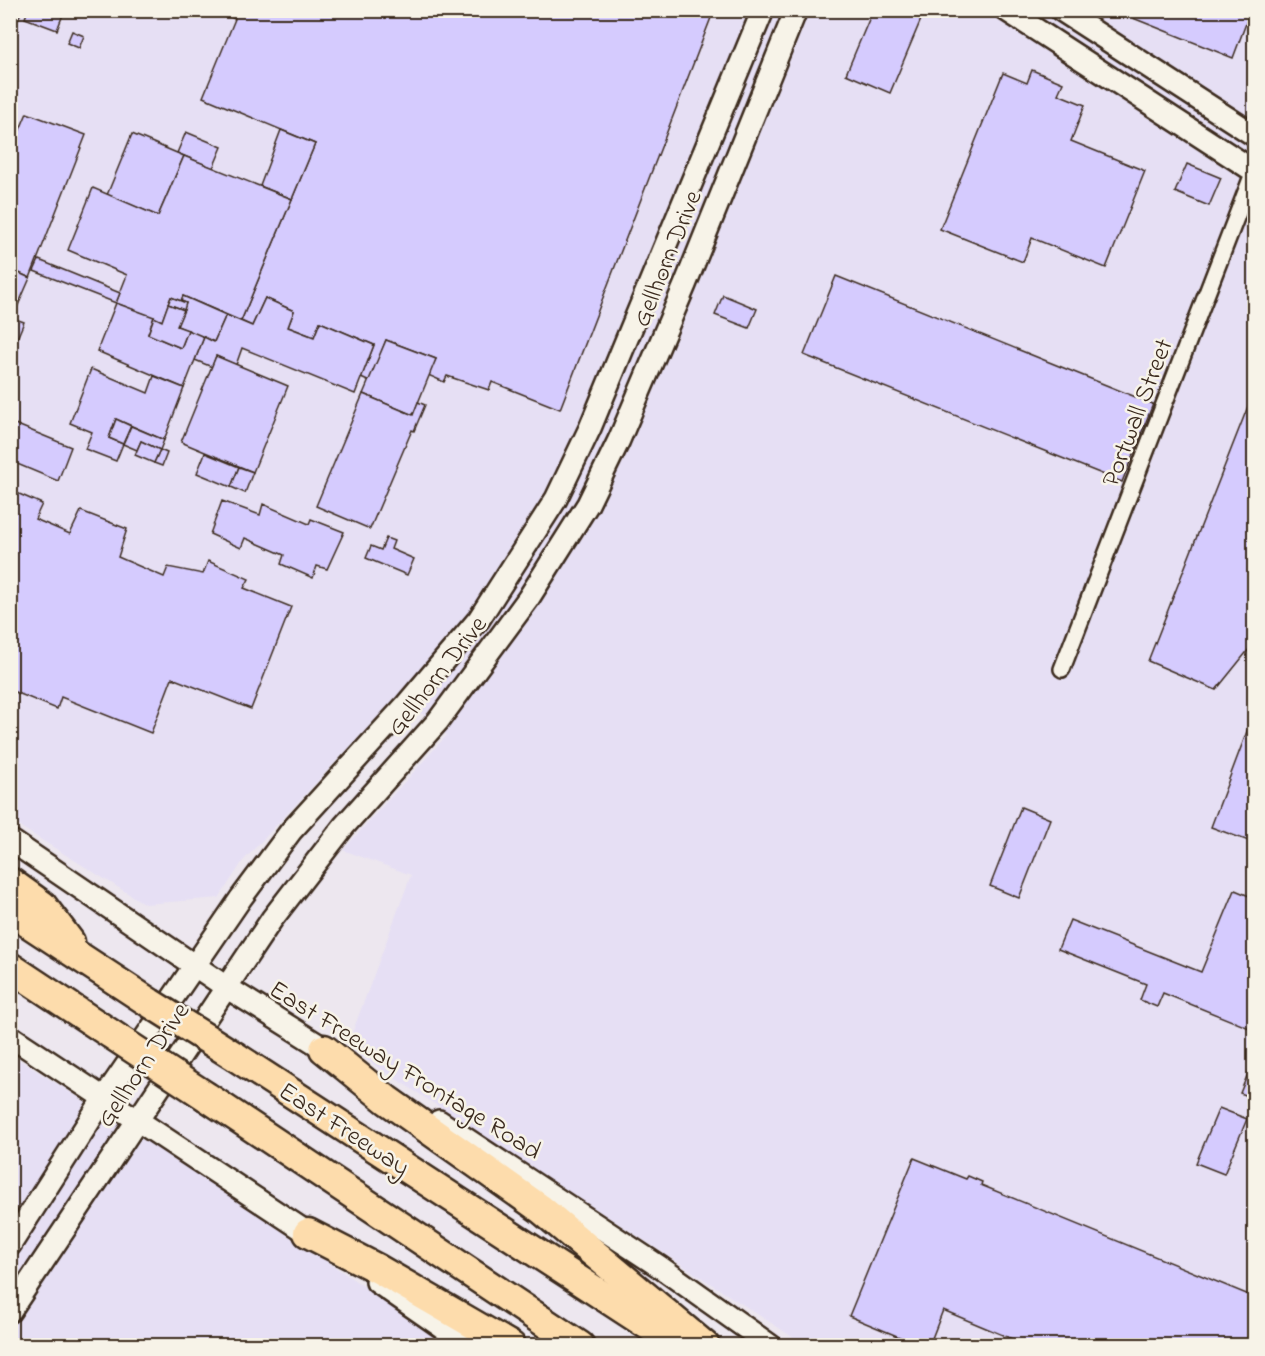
<svg xmlns="http://www.w3.org/2000/svg" width="1265" height="1356" font-family="'Indie Flower',sans-serif">
	<rect width="100%" height="100%" fill="#ede7ef"/>
	<filter id="ink" filterUnits="userSpaceOnUse"><feTurbulence type="fractalNoise" baseFrequency=".0167" numOctaves="2"/><feDisplacementMap in="SourceGraphic" scale="12" xChannelSelector="R" yChannelSelector="G"/><feConvolveMatrix kernelMatrix="1 2 1 2 8 2 1 2 1" color-interpolation-filters="sRGB"/></filter>
	<g filter="url(#ink)">
		<!-- built -->
		<g fill="#e6dff4">
			<path d="M 10,11 L 1254,11 L 1254,1345 L 805,1345 L 347,1047 L 411,875 L 343,850 L 447,735 L 399,694 L 243,861 L 219,898 L 145,904 L 11,821 Z"/>
			<path d="M 10,1054 L 152,1144 L 451,1345 L 11,1345 Z"/>
		</g>
		<!-- building -->
		<g fill="#d5cbfe" stroke="#3b2a1e" stroke-width="1.5">
			<path d="M 10,10 L 22,10 L 10,38 Z"/>
			<path d="M 28,10 L 61,10 L 64,12 L 57,30 L 25,18 Z"/>
			<path d="M 214,10 L 714,10 L 560,409 L 492,382 L 489,390 L 447,376 L 444,382 L 428,375 L 436,359 L 386,340 L 370,382 L 361,378 L 374,345 L 320,322 L 314,337 L 288,327 L 294,311 L 265,298 L 252,326 L 241,321 L 315,144 L 203,97 L 235,19 Z"/>
			<path d="M 873,10 L 925,10 L 890,93 L 846,74 Z"/>
			<path d="M 1136,10 L 1251,10 L 1233,58 L 1133,18 Z"/>
			<path d="M 72,31 L 84,36 L 79,48 L 67,43 Z"/>
			<path d="M 1032,70 L 1063,83 L 1058,94 L 1085,105 L 1071,141 L 1145,171 L 1106,268 L 1032,238 L 1023,262 L 940,229 L 1003,73 L 1027,83 Z"/>
			<path d="M 27,113 L 86,135 L 30,278 L 10,269 L 10,153 Z"/>
			<path d="M 281,130 L 315,144 L 292,199 L 260,186 Z"/>
			<path d="M 186,132 L 222,147 L 213,168 L 177,153 Z"/>
			<path d="M 132,134 L 184,156 L 158,216 L 107,195 Z"/>
			<path d="M 184,156 L 292,199 L 241,321 L 183,296 L 181,301 L 171,297 L 162,321 L 116,303 L 127,275 L 68,250 L 93,188 L 158,216 Z"/>
			<path d="M 1187,164 L 1221,178 L 1209,206 L 1175,192 Z"/>
			<path d="M 39,260 L 120,293 L 116,303 L 34,271 Z"/>
			<path d="M 10,269 L 30,278 L 16,310 L 10,308 Z"/>
			<path d="M 836,276 L 1153,404 L 1122,482 L 804,355 Z"/>
			<path d="M 723,295 L 757,309 L 749,328 L 715,315 Z"/>
			<path d="M 183,296 L 226,315 L 214,342 L 177,326 L 186,303 L 181,301 Z"/>
			<path d="M 171,297 L 186,303 L 184,310 L 168,304 Z"/>
			<path d="M 265,298 L 294,311 L 288,327 L 314,337 L 320,322 L 374,345 L 355,394 L 242,348 L 236,365 L 216,356 L 212,367 L 195,360 L 204,337 L 214,342 L 226,315 L 252,326 Z"/>
			<path d="M 116,303 L 154,317 L 148,334 L 181,348 L 188,330 L 204,337 L 184,388 L 97,351 Z"/>
			<path d="M 168,304 L 184,310 L 177,326 L 188,330 L 181,348 L 148,334 L 154,317 L 162,321 Z"/>
			<path d="M 10,317 L 24,322 L 10,355 Z"/>
			<path d="M 386,340 L 436,359 L 413,415 L 363,394 Z"/>
			<path d="M 216,356 L 288,386 L 253,472 L 181,442 Z"/>
			<path d="M 91,369 L 148,393 L 154,376 L 184,388 L 164,440 L 116,419 L 109,438 L 123,444 L 116,461 L 85,449 L 92,432 L 70,423 Z"/>
			<path d="M 1254,391 L 1254,643 L 1216,690 L 1148,661 Z"/>
			<path d="M 363,394 L 413,415 L 418,402 L 425,405 L 414,431 L 412,430 L 370,529 L 316,506 Z"/>
			<path d="M 116,419 L 131,426 L 123,444 L 109,438 Z"/>
			<path d="M 10,422 L 71,447 L 58,481 L 10,461 Z"/>
			<path d="M 131,426 L 164,440 L 160,450 L 141,441 L 137,450 L 123,444 Z"/>
			<path d="M 141,441 L 160,450 L 154,463 L 135,455 Z"/>
			<path d="M 160,450 L 167,453 L 162,466 L 154,463 Z"/>
			<path d="M 205,453 L 239,467 L 231,487 L 197,473 Z"/>
			<path d="M 239,467 L 253,472 L 245,493 L 231,487 Z"/>
			<path d="M 10,490 L 42,504 L 35,519 L 70,534 L 81,511 L 127,529 L 118,557 L 164,577 L 168,567 L 203,574 L 208,561 L 249,579 L 244,588 L 291,607 L 251,709 L 172,678 L 151,733 L 61,697 L 57,709 L 10,690 Z"/>
			<path d="M 222,501 L 260,515 L 263,504 L 309,524 L 311,519 L 344,532 L 327,569 L 317,566 L 313,578 L 281,564 L 284,555 L 245,538 L 241,548 L 210,534 Z"/>
			<path d="M 386,538 L 394,541 L 391,549 L 414,559 L 407,575 L 366,558 L 371,546 L 381,550 Z"/>
			<path d="M 1252,718 L 1254,719 L 1254,843 L 1211,827 Z"/>
			<path d="M 1021,807 L 1050,819 L 1019,898 L 990,886 Z"/>
			<path d="M 1235,890 L 1254,898 L 1254,1030 L 1163,993 L 1157,1007 L 1140,1000 L 1146,984 L 1058,949 L 1070,920 L 1201,972 Z"/>
			<path d="M 1254,1059 L 1254,1098 L 1240,1093 Z"/>
			<path d="M 1219,1108 L 1247,1119 L 1224,1174 L 1196,1163 Z"/>
			<path d="M 914,1158 L 966,1179 L 968,1176 L 982,1182 L 981,1185 L 1254,1297 L 1254,1346 L 1029,1346 L 943,1310 L 929,1346 L 921,1346 L 849,1316 Z"/>
		</g>
		<g fill="none" stroke-linecap="round" stroke-linejoin="round">
			<defs>
				<path id="minor" d="M 1062,669 L 1254,171"/>
				<g id="secondary">
					<path d="M 1006,10 L 1254,171"/>
					<path d="M 1061,10 L 1254,135"/>
					<path d="M 10,840 L 226,987 L 336,1056"/>
					<path d="M 10,1036 L 320,1241"/>
					<path d="M 439,1121 L 660,1267 L 771,1346"/>
					<path d="M 10,1245 L 104,1098 L 241,898 L 291,831 L 406,705 L 479,619 L 556,499 L 590,428 L 763,10"/>
					<path d="M 377,1282 L 469,1346"/>
					<path d="M 10,1311 L 272,919 L 344,826 L 438,721 L 528,599 L 588,504 L 619,440 L 685,285 L 796,10"/>
				</g>
				<g id="motorway">
					<path d="M 10,882 L 42,905 L 70,942"/>
					<path d="M 10,911 L 150,1003"/>
					<path d="M 10,967 L 111,1034"/>
					<path d="M 324,1049 L 387,1100 L 541,1209 L 705,1346"/>
					<path d="M 236,1057 L 680,1346"/>
					<path d="M 207,1097 L 580,1346"/>
					<path d="M 308,1233 L 378,1269 L 511,1346"/>
				</g>
			</defs>
			<!-- minor casing -->
			<use href="#minor" stroke="#3b2a1e" stroke-width="20"/>
			<!-- secondary casing -->
			<use href="#secondary" stroke="#3b2a1e" stroke-width="26"/>
			<!-- motorway casing -->
			<use href="#motorway" stroke="#3b2a1e" stroke-width="33"/>
			<!-- minor -->
			<use href="#minor" stroke="#f7f3e8" stroke-width="15"/>
			<!-- secondary -->
			<use href="#secondary" stroke="#f7f3e8" stroke-width="21"/>
			<!-- motorway -->
			<use href="#motorway" stroke="#fddcac" stroke-width="28"/>
			<defs>
				<path id="rail" d="M 1121,13 L 1121,10"/>
			</defs>
			<!-- rail casing -->
			<use href="#rail" stroke="#3b2a1e" stroke-width="6"/>
			<!-- rail -->
			<use href="#rail" stroke="#f7f3e8" stroke-width="4" stroke-dasharray="11" stroke-linecap="butt"/>
			<defs>
				<g id="motorway-bridge">
					<path d="M 150,1003 L 236,1057"/>
					<path d="M 111,1034 L 207,1097"/>
				</g>
			</defs>
			<!-- motorway-bridge casing -->
			<use href="#motorway-bridge" stroke="#3b2a1e" stroke-width="33" stroke-linecap="butt"/>
			<!-- motorway-bridge -->
			<use href="#motorway-bridge" stroke="#fddcac" stroke-width="28"/>
		</g>
	</g>
	<g text-anchor="middle" stroke-width="5" stroke-linejoin="round" paint-order="stroke">
		<!-- street labels -->
		<g font-size="26" fill="#3b2a1e" stroke="#f7f3e8">
			<text transform="translate(666 258) rotate(-68)" y="9">Gellhorn Drive</text>
			<text transform="translate(1136 412) rotate(-69)" y="9">Portwall Street</text>
			<text transform="translate(436 675) rotate(-52)" y="9">Gellhorn Drive</text>
			<text transform="translate(142 1064) rotate(-56)" y="9">Gellhorn Drive</text>
			<text transform="translate(406 1069) rotate(32)" y="9">East Freeway Frontage Road</text>
			<text transform="translate(345 1128) rotate(33)" y="9">East Freeway</text>
		</g>
	</g>
	<!-- margin -->
	<rect width="1265" height="1356" fill="none" stroke="#f7f3e8" stroke-width="36"/>
	<rect x="18" y="18" width="1229" height="1320" fill="none" stroke="#3b2a1e" stroke-width="2" filter="url(#ink)"/>
</svg>
